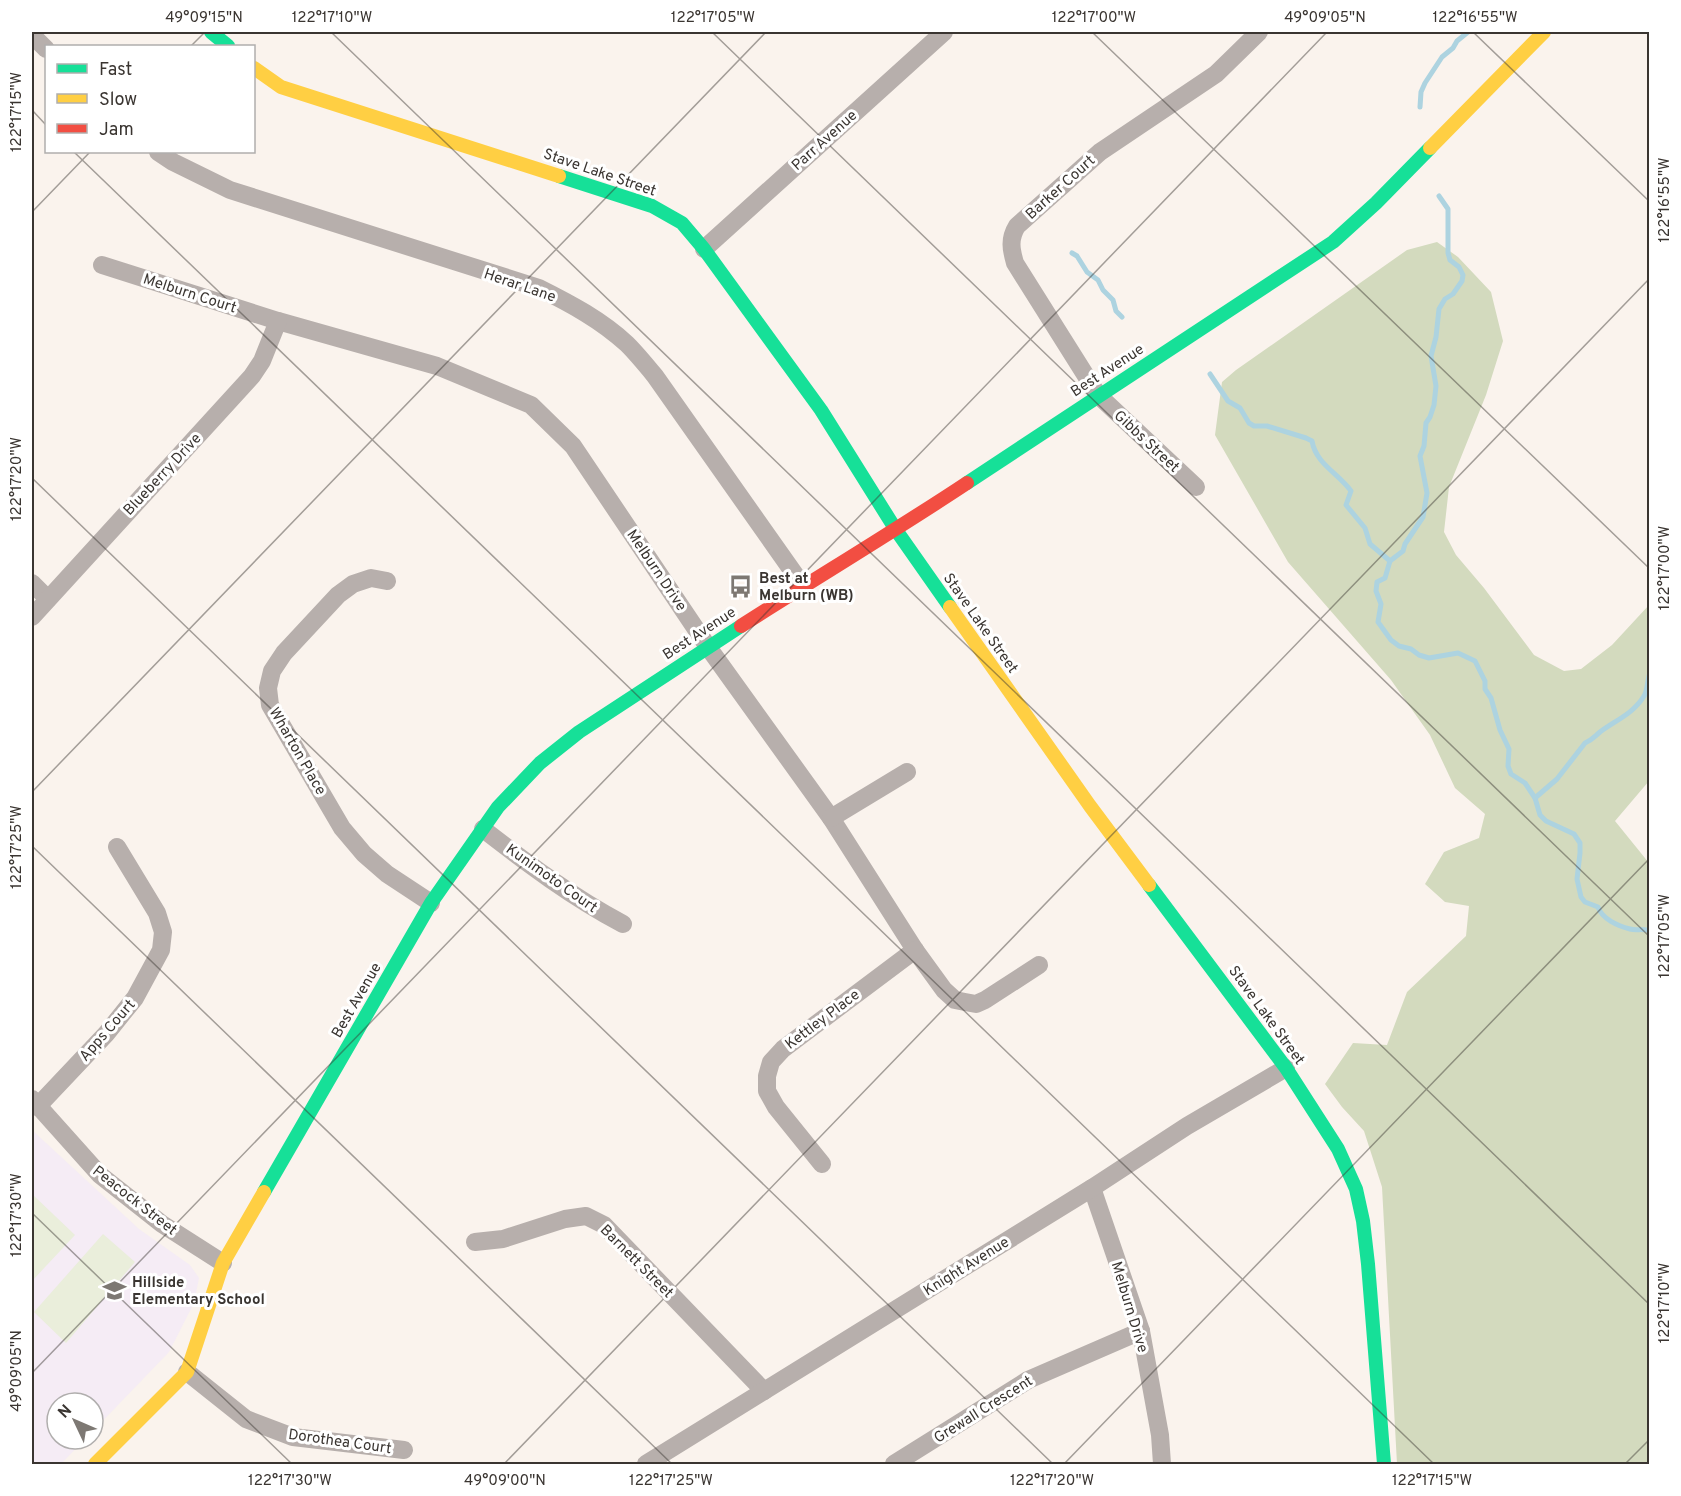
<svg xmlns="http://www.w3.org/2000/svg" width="1681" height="1496" font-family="Overpass,sans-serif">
	<rect width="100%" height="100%" fill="#faf3ed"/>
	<!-- education -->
	<path fill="#f5ecf5" d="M 32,1130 L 139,1229 L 190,1265 L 199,1278 L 194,1303 L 169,1352 L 93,1431 L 93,1403 L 57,1403 L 57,1439 L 85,1439 L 61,1464 L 32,1464 Z"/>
	<!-- green -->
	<g fill="#eaeedb">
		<path d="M 32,1194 L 75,1235 L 32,1281 Z"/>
		<path d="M 103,1234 L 135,1262 L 66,1343 L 34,1312 Z"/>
	</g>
	<!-- forest -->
	<path fill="#d3dabe" d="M 1437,242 L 1458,257 L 1491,292 L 1503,341 L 1486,395 L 1449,487 L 1444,532 L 1456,555 L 1484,588 L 1534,655 L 1564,671 L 1581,669 L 1612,645 L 1649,605 L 1649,781 L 1615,821 L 1649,863 L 1649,1464 L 1397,1464 L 1382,1187 L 1364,1131 L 1342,1107 L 1325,1084 L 1353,1043 L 1387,1045 L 1407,992 L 1466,936 L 1469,906 L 1445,902 L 1425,884 L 1444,852 L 1479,838 L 1485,814 L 1455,788 L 1430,735 L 1391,680 L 1288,562 L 1215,435 L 1222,382 L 1236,370 L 1407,250 Z"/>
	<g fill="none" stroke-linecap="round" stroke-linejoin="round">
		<!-- stream -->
		<g stroke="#add3e0" stroke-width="5">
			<path d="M 1420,107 L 1421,92 L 1425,83 L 1442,57 L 1453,48 L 1457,41 L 1468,32"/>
			<path d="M 1072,253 L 1077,256 L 1087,272 L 1098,280 L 1103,290 L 1113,300 L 1116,311 L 1122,317"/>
			<path d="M 1210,374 L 1228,401 L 1240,408 L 1249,423 L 1254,426 L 1267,426 L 1306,438 L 1312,441 C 1316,464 1338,473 1351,491 L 1346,505 L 1365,528 L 1370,544 L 1390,561 L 1385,578 L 1377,582 L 1376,591 L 1381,604 L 1378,622 L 1391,640 L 1399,646 L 1411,649 L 1419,655 L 1429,658 L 1458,653 L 1475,661 L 1485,681 L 1485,689 L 1491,698 L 1500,730 L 1509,749 L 1508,766 L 1511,774 L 1525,783 L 1535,798 L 1540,815 L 1546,821 L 1574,834 L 1580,843 L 1580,853 L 1577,879 L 1581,897 L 1585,902 L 1598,907 C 1602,919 1618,926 1630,929 C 1637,931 1643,928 1650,931"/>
			<path d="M 1390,561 L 1403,551 L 1405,544 L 1423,517 L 1427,493 L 1420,456 L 1424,446 L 1426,423 L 1430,417 L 1434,405 L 1436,386 L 1431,356 L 1436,337 L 1439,309 L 1445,299 L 1453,294 L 1462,281 L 1463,275 L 1459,267 L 1450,260 L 1448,253 L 1448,209 L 1439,196"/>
			<path d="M 1535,798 L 1557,779 L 1585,743 C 1592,740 1594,737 1600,732 C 1616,720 1633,714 1644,696 C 1648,690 1647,680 1650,673"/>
		</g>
		<!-- street -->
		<g stroke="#b7afac" stroke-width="18">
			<path d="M 32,35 L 46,49"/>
			<path d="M 158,152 L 173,162 L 230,190 L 539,288 C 571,304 601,320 627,344 C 637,354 646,365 655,376 L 803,586"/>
			<path d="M 704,249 L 944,32"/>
			<path d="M 102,265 L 278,321 L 437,366 L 531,405 L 573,446 L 708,647 L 831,818 L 915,950 L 944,990 L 955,1000 L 965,1002 L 976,1004 L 985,1000 L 1039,965"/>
			<path d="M 1196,487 L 1098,395 L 1015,263 C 1011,249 1009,239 1017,226 L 1100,152 L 1216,74 L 1259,32"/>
			<path d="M 387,581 L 371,578 L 353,584 L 338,595 L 284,653 L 272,671 L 268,688 L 270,705 L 342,828 L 364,854 L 387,874 L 431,903"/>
			<path d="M 32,583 L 48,599"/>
			<path d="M 32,617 L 252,376 L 262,361 L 278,321"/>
			<path d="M 831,818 L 907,772"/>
			<path d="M 483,829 C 528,864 572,897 623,924"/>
			<path d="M 32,1099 L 100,1175 L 162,1224 L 223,1263"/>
			<path d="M 37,1107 L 106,1034 L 135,998 L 161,950 L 163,932 L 157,913 L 117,847"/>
			<path d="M 822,1164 L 776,1107 L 767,1091 L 767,1076 L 771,1062 L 783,1049 L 915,950"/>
			<path d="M 1092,1188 L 1141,1331 L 1160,1435 L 1162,1464"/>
			<path d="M 475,1242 L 503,1239 L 565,1219 L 586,1216 L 604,1225 L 764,1391"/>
			<path d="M 187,1372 L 246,1419 L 293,1437 L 404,1450"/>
			<path d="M 646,1464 L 1092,1188 L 1187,1126 L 1286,1068"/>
			<path d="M 894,1464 L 1028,1380 L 1141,1331"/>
		</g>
		<!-- fast -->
		<g stroke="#16e098" stroke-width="14">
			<path d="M 211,32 L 228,46"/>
			<path d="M 559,176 L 652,206 L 682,223 L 704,249 L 821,410 L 896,530 L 950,607"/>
			<path d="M 967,483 L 1333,242 L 1376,203 L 1430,148"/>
			<path d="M 1149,885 L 1286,1068 L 1338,1149 L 1356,1189 L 1363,1221 L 1368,1264 L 1384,1464"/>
			<path d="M 264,1192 L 431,903 L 498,807 L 540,763 L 579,732 L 741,626"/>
		</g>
		<!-- slow -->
		<g stroke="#ffcf43" stroke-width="14">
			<path d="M 254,68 L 281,87 L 559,176"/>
			<path d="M 1430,148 L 1544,32"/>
			<path d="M 950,607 L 1090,806 L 1149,885"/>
			<path d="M 95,1464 L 187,1372 L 223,1263 L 264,1192"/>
		</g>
		<!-- jam -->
		<path stroke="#f24e42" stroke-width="14" d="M 741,626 C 816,578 893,532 967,483"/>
	</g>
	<!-- ticks -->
	<path fill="none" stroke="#3a3531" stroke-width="1.5" stroke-opacity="0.45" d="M 331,32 L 1650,1305M 712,32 L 1650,937M 1092,32 L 1650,569M 1473,32 L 1650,202M 191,46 L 205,32M 32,110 L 46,125M 74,152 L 1434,1464M 32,212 L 90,152M 32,478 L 1053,1464M 32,792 L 766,32M 32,846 L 672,1464M 32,1213 L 292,1464M 32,1373 L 1327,32M 504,1464 L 1650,278M 1064,1464 L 1650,858M 1625,1464 L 1650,1439"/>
	<!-- icons -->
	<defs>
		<symbol id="bus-bare" viewBox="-9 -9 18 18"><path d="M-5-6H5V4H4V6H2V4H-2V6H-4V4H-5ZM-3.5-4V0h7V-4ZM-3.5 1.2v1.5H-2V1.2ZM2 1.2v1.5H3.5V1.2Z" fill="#7d7873" stroke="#fff" stroke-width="2.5" paint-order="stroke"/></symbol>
		<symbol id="school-bare" viewBox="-9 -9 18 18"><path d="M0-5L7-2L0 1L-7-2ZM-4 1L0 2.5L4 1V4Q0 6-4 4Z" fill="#7d7873" stroke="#fff" stroke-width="2.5" paint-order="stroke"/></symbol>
	</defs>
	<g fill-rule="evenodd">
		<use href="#bus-bare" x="724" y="570" width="33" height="33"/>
		<use href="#school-bare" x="98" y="1274" width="33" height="33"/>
	</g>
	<g text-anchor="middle" stroke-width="6" stroke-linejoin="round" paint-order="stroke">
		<!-- street labels -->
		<g font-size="15" fill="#3a3531" stroke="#fff">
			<text transform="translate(824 140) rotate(-42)" y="5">Parr Avenue</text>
			<text transform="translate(600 172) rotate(19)" y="5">Stave Lake Street</text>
			<text transform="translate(1060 187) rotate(-42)" y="5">Barker Court</text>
			<text transform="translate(520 285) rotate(19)" y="5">Herar Lane</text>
			<text transform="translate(190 293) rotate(18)" y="5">Melburn Court</text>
			<text transform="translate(1107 370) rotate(-33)" y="5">Best Avenue</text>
			<text transform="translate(1147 441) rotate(43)" y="5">Gibbs Street</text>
			<text transform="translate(162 474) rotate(-47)" y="5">Blueberry Drive</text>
			<text transform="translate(657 570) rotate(56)" y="5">Melburn Drive</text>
			<text transform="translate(981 623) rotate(55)" y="5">Stave Lake Street</text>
			<text transform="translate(699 633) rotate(-33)" y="5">Best Avenue</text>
			<text transform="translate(298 751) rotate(60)" y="5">Wharton Place</text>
			<text transform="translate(552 878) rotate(35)" y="5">Kunimoto Court</text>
			<text transform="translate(356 1000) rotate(-60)" y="5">Best Avenue</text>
			<text transform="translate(1267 1015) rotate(54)" y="5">Stave Lake Street</text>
			<text transform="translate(822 1019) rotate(-37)" y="5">Kettley Place</text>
			<text transform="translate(107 1030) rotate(-49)" y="5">Apps Court</text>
			<text transform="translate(135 1200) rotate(38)" y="5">Peacock Street</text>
			<text transform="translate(637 1261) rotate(45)" y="5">Barnett Street</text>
			<text transform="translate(966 1266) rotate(-32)" y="5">Knight Avenue</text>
			<text transform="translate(1130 1307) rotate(73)" y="5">Melburn Drive</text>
			<text transform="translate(983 1409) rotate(-32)" y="5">Grewall Crescent</text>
			<text transform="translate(340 1441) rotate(8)" y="5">Dorothea Court</text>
		</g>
		<!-- poi labels -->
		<g font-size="15" font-weight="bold" fill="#3a3531" stroke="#fff" text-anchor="start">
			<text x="759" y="583">Best at<tspan x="759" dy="17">Melburn (WB)</tspan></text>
			<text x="132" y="1287">Hillside<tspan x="132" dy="17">Elementary School</tspan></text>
		</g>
	</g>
	<!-- border -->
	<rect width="1681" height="1496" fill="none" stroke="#ffffff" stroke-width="66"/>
	<!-- legend -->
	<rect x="45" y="45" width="210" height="108" fill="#ffffff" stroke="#b0aead" stroke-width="1.5"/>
	<rect x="57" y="64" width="30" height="9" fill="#16e098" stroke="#b0aead" stroke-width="1.5"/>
	<text x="99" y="75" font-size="18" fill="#3a3531">Fast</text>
	<rect x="57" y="94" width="30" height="9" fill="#ffcf43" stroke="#b0aead" stroke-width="1.5"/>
	<text x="99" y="105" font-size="18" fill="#3a3531">Slow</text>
	<rect x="57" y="124" width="30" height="9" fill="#f24e42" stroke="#b0aead" stroke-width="1.5"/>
	<text x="99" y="135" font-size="18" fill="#3a3531">Jam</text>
	<!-- north arrow -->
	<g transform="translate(75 1421) rotate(314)"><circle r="28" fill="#ffffff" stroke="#b0aead" stroke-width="1.5"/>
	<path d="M0-4.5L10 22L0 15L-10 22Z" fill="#7d7873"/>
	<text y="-9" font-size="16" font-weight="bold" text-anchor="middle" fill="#3a3531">N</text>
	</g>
	<rect x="33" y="33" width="1615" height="1430" fill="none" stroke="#3a3531" stroke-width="2"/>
	<g font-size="15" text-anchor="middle" fill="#3a3531">
		<text x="204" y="22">49°09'15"N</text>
		<text x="332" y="22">122°17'10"W</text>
		<text x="713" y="22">122°17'05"W</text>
		<text x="1094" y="22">122°17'00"W</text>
		<text x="1325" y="22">49°09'05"N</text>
		<text x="1475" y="22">122°16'55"W</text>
		<text transform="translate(16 112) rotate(-90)" y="5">122°17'15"W</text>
		<text transform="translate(1664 200) rotate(-90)" y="5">122°16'55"W</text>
		<text transform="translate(16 479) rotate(-90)" y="5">122°17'20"W</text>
		<text transform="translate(1664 568) rotate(-90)" y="5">122°17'00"W</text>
		<text transform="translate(16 847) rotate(-90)" y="5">122°17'25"W</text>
		<text transform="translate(1664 936) rotate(-90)" y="5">122°17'05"W</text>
		<text transform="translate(16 1215) rotate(-90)" y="5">122°17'30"W</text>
		<text transform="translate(1664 1303) rotate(-90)" y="5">122°17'10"W</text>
		<text transform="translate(16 1371) rotate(-90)" y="5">49°09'05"N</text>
		<text x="290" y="1485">122°17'30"W</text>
		<text x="505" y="1485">49°09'00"N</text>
		<text x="671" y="1485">122°17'25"W</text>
		<text x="1052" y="1485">122°17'20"W</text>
		<text x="1432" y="1485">122°17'15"W</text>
	</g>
</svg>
